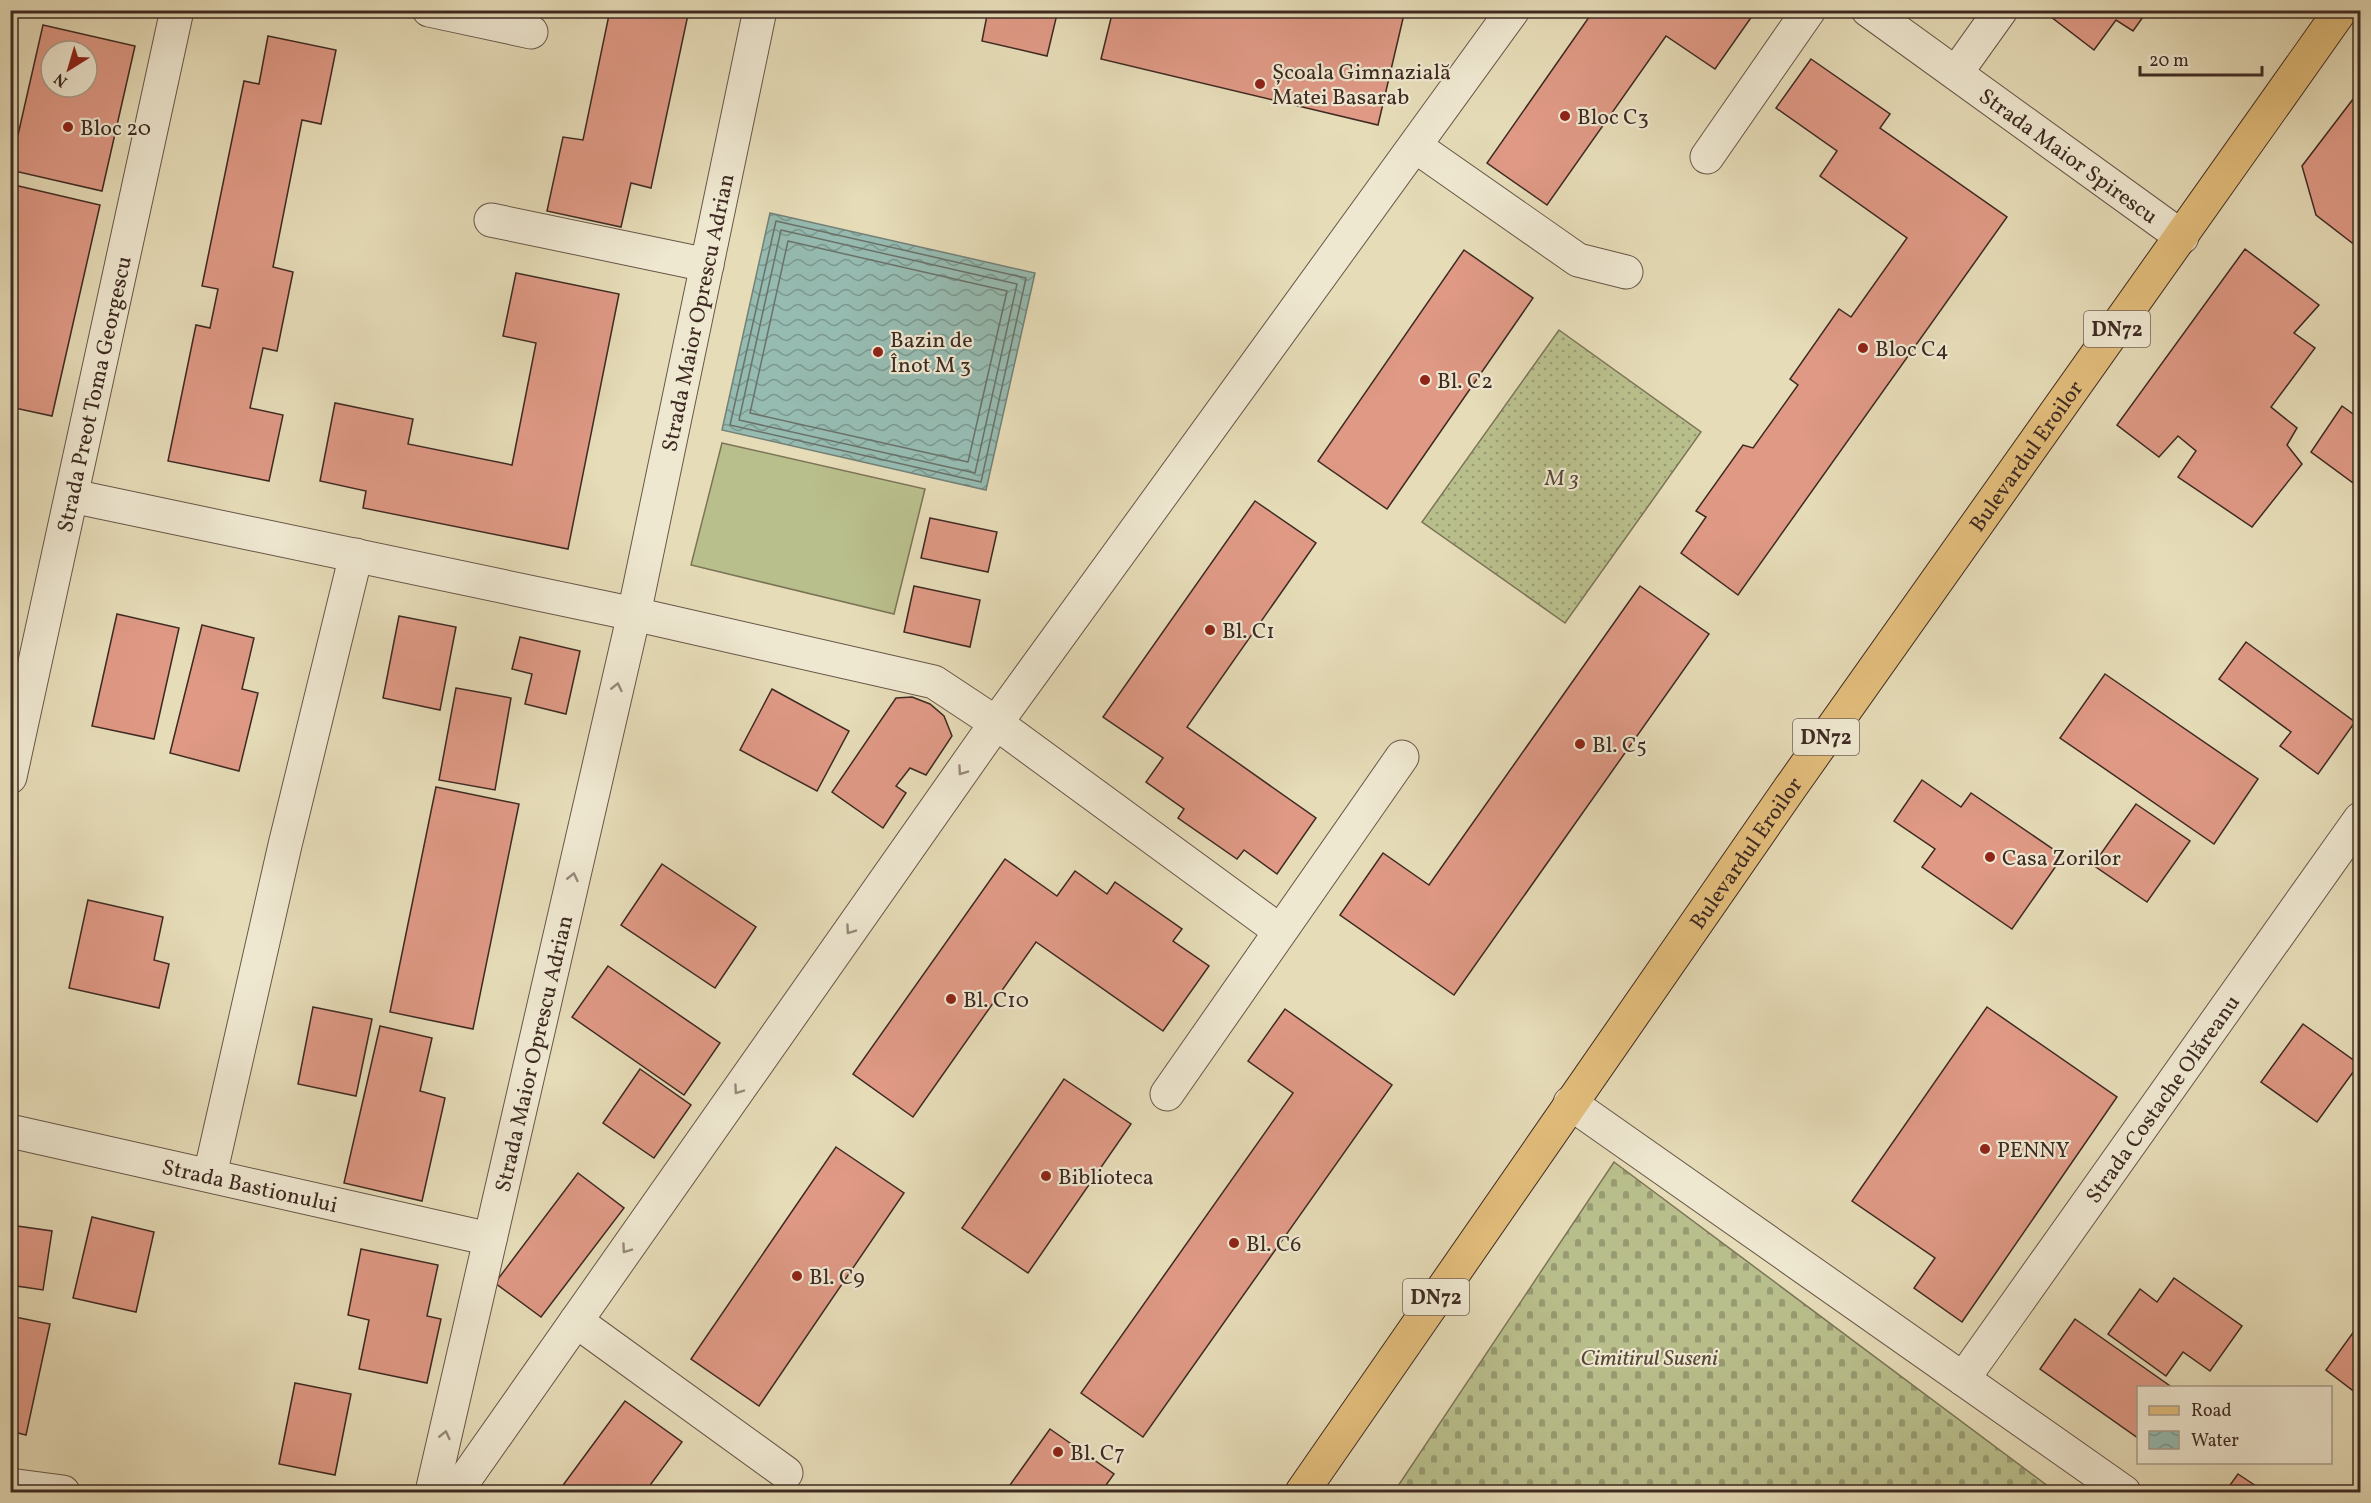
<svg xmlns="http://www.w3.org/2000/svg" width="2371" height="1503" font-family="Vollkorn,serif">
	<defs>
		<pattern id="grass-dots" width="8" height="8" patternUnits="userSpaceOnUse" patternTransform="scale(1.5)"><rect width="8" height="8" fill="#b9bf8c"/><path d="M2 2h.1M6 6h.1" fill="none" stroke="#989b72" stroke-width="1.8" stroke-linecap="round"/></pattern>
		<pattern id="cemetery-stones" width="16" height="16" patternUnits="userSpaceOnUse" patternTransform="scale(1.5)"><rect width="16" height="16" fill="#b9bf8c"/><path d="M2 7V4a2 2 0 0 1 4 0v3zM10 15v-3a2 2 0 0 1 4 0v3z" fill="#989b72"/></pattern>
		<pattern id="water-waves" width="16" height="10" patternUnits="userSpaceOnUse" patternTransform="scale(1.5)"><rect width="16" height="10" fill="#96bbb1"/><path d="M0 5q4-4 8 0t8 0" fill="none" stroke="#7c9890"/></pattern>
	</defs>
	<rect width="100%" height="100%" fill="#e6dcb8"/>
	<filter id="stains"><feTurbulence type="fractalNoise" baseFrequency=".00333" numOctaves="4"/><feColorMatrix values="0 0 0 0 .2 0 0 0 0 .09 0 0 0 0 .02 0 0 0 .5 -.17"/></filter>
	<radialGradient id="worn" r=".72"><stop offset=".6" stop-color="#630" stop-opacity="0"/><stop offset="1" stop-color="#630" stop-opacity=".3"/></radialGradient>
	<!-- grass -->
	<path fill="url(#grass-dots)" stroke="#7c7457" stroke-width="1.5" d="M 1559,330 L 1701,432 L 1565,623 L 1422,522 Z"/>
	<!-- cemetery -->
	<path fill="url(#cemetery-stones)" stroke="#7c7457" stroke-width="1.5" d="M 1614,1162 L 2056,1492 L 1394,1492 Z"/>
	<!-- garden -->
	<path fill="#b9bf8c" stroke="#7c7457" stroke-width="1.5" d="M 722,443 L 925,489 L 894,614 L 691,565 Z"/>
	<!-- water -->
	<path fill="url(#water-waves)" stroke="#738178" stroke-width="1.5" d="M 770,213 L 1035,273 L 986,490 L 722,430 Z"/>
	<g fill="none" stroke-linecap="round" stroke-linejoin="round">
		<!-- shore -->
		<g stroke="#6a726a" stroke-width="1.5">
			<path d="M 776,221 L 1026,278 L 981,482 L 730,425 Z"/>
			<path d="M 781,230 L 1017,284 L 975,473 L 739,420 Z"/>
			<path d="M 788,241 L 1007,291 L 968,462 L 750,413 Z"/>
		</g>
	</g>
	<!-- building -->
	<g fill="#df9985" stroke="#3e2a22" stroke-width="1.5" fill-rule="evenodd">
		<path d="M 610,10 L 689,10 L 651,188 L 631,183 L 621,227 L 547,211 L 563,137 L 583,140 Z"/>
		<path d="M 988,10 L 1058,10 L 1047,56 L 982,41 Z"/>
		<path d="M 1113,10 L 1405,10 L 1378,125 L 1101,59 Z"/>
		<path d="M 1594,10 L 1755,12 L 1715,69 L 1666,36 L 1547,205 L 1487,163 Z"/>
		<path d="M 2042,10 L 2148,10 L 2133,31 L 2116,20 L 2094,50 Z"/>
		<path d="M 43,25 L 135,46 L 102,191 L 10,170 ZM 51,51 L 87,51 L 87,87 L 51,87 Z"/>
		<path d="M 268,36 L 336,50 L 321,124 L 302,120 L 273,267 L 293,272 L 277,351 L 263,348 L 250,408 L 283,415 L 269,481 L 168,461 L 196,325 L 210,328 L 218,289 L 202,286 L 244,81 L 259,84 Z"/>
		<path d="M 1811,59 L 1890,114 L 1880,128 L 2007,217 L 1738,595 L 1681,553 L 1706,517 L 1696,511 L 1743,445 L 1753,448 L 1798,385 L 1790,379 L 1839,309 L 1851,317 L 1907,238 L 1820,176 L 1837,151 L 1776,108 Z"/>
		<path d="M 2360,90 L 2360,249 L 2316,215 L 2302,166 Z"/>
		<path d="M 10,184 L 100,205 L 52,416 L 10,407 Z"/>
		<path d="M 2245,249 L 2319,305 L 2294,333 L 2315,348 L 2271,407 L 2297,428 L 2287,445 L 2302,464 L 2252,527 L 2178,477 L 2196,451 L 2178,436 L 2159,457 L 2117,425 Z"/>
		<path d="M 1464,250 L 1533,298 L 1387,509 L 1318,461 Z"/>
		<path d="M 516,273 L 619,294 L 568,549 L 363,508 L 366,491 L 320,481 L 335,403 L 413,419 L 408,444 L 512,465 L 536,343 L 503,336 Z"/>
		<path d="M 2342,406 L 2360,419 L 2360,488 L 2311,452 Z"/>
		<path d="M 1255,501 L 1316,543 L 1187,727 L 1316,818 L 1277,874 L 1244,850 L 1237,859 L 1178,818 L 1184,809 L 1146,782 L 1163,758 L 1103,717 Z"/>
		<path d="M 930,518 L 997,532 L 988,572 L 921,558 Z"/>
		<path d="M 10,553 L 17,555 L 10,581 Z"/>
		<path d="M 914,586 L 980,600 L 970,647 L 904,632 Z"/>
		<path d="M 1640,586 L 1709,634 L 1454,995 L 1340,915 L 1383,853 L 1429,885 Z"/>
		<path d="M 117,614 L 179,628 L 154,739 L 92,726 Z"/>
		<path d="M 399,616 L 456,627 L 440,710 L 383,698 Z"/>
		<path d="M 202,625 L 254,638 L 242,689 L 258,693 L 239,771 L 170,753 Z"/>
		<path d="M 520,637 L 580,651 L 566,714 L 525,704 L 532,674 L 512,669 Z"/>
		<path d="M 2246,642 L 2355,722 L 2318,774 L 2280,746 L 2291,732 L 2219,679 Z"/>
		<path d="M 2105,674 L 2258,779 L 2214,844 L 2060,738 Z"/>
		<path d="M 456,688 L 511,698 L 495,790 L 439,780 Z"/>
		<path d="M 772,689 L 849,731 L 817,791 L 740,750 Z"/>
		<path d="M 912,697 L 930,704 L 944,716 L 952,736 L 926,775 L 910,768 L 896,786 L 906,793 L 883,828 L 832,792 L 896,698 Z"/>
		<path d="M 1922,780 L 1961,807 L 1971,793 L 2063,856 L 2012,929 L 1922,867 L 1935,849 L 1894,821 Z"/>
		<path d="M 436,787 L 519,804 L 473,1029 L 390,1012 Z"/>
		<path d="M 2136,804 L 2190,841 L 2147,902 L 2093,865 Z"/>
		<path d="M 1005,859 L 1057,896 L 1075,871 L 1107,894 L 1115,882 L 1182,929 L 1173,941 L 1209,966 L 1163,1031 L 1036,942 L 913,1117 L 853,1074 Z"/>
		<path d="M 662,864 L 756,927 L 715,988 L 621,925 Z"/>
		<path d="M 88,900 L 163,917 L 154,960 L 169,964 L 159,1008 L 69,988 Z"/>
		<path d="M 608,966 L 720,1043 L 684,1095 L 572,1017 Z"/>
		<path d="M 313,1007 L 372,1019 L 356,1096 L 298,1084 Z"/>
		<path d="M 1987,1007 L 2117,1097 L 1962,1322 L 1914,1288 L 1935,1258 L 1852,1201 Z"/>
		<path d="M 1285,1009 L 1392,1085 L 1143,1437 L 1081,1393 L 1293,1093 L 1248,1061 Z"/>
		<path d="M 2303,1024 L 2359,1064 L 2317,1122 L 2261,1082 Z"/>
		<path d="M 380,1026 L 432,1038 L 420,1091 L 445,1098 L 422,1201 L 344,1183 Z"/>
		<path d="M 640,1069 L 691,1105 L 654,1158 L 603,1123 Z"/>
		<path d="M 1064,1079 L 1131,1124 L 1028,1273 L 962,1228 Z"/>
		<path d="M 836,1147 L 904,1193 L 759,1406 L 691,1359 Z"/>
		<path d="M 578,1173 L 624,1208 L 541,1317 L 495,1283 Z"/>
		<path d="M 92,1217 L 154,1232 L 136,1312 L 73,1298 Z"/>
		<path d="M 10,1225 L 52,1231 L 43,1290 L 10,1285 Z"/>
		<path d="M 361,1249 L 438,1265 L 427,1316 L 441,1319 L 427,1383 L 359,1369 L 369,1320 L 348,1315 Z"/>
		<path d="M 2174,1278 L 2242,1326 L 2210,1371 L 2183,1352 L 2166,1376 L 2108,1334 L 2140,1289 L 2157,1302 Z"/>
		<path d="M 10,1316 L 50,1324 L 26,1435 L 10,1431 Z"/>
		<path d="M 2075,1319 L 2173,1388 L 2138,1388 L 2138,1438 L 2040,1369 Z"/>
		<path d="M 2360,1323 L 2360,1396 L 2326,1370 Z"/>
		<path d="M 295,1383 L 351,1394 L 335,1475 L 279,1464 Z"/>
		<path d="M 625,1401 L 682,1442 L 645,1492 L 558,1492 Z"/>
		<path d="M 1050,1429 L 1114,1474 L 1101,1492 L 1005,1492 Z"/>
		<path d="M 2238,1474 L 2265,1492 L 2225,1492 Z"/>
	</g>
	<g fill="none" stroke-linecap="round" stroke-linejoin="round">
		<defs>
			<g id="minor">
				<path d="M 429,10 L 531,32"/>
				<path id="s1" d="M 1868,10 L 2182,237"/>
				<path d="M 1956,73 L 2001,10"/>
				<path d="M 1415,146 L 1578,260 L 1626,272"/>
				<path d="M 1707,157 L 1809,10"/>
				<path d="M 491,220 L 707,265"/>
				<path d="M 72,496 L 634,614 L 934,682 L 996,723 L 1280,931"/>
				<path id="s2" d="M 10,777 L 177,10"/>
				<path d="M 1167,1094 L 1402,757"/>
				<path d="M 1570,1103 L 2124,1492"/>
				<path id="s3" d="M 10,1131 L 490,1239"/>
				<path d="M 210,1175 L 285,845 L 356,555"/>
				<path d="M 576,1321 L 786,1473"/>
				<path id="s4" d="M 1963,1379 L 2360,819"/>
				<path d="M 10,1485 L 63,1492"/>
				<path id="s5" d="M 432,1492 L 634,614 L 760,10"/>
				<path d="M 456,1492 L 996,723 L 1513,10"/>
			</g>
			<g id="major">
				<path id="s6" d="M 1302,1492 L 1790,788 L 2341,10"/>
			</g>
		</defs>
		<!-- minor casing -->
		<use href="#minor" stroke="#685648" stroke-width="35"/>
		<!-- major casing -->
		<use href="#major" stroke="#3e2a22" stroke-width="35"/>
		<!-- minor -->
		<use href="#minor" stroke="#efe8d1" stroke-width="33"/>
		<!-- major -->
		<use href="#major" stroke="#e3be7c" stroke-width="33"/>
	</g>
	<!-- one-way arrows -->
	<defs><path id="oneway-chevron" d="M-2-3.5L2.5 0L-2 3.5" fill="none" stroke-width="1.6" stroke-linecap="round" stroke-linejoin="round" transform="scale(1.5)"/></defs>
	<g stroke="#96897a">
		<use href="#oneway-chevron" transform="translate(617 687) rotate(-77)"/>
		<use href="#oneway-chevron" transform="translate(962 771) rotate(125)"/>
		<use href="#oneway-chevron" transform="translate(573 877) rotate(-77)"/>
		<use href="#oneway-chevron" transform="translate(850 930) rotate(125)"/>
		<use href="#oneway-chevron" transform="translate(738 1090) rotate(125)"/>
		<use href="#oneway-chevron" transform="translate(626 1249) rotate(125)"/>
		<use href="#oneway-chevron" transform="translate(445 1435) rotate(-77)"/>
	</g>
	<!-- markers -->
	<g fill="#8f2418" stroke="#efe8d1" stroke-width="2">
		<circle cx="1260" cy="84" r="6"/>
		<circle cx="1565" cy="116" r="6"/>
		<circle cx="68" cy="127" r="6"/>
		<circle cx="1863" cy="348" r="6"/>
		<circle cx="878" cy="352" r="6"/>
		<circle cx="1425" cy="380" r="6"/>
		<circle cx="1210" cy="630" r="6"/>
		<circle cx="1580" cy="744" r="6"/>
		<circle cx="1990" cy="857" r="6"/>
		<circle cx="951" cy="999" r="6"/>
		<circle cx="1985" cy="1149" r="6"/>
		<circle cx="1046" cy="1176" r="6"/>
		<circle cx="1234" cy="1243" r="6"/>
		<circle cx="797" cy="1276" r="6"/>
		<circle cx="1058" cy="1452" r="6"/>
	</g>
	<g text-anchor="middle" stroke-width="4.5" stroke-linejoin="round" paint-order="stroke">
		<!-- shield labels -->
		<g fill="#efe8d1" stroke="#736356" stroke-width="1.5">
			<rect x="2084" y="311" width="66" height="36" rx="4.5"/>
			<rect x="1793" y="719" width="66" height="36" rx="4.5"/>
			<rect x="1403" y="1279" width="66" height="36" rx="4.5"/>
		</g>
		<g font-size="21" font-weight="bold" fill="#3e2a22">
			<text x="2117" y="336">DN72</text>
			<text x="1826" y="744">DN72</text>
			<text x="1436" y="1304">DN72</text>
		</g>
		<!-- poi labels -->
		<g font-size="22" fill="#3e2a22" stroke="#efe8d1" text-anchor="start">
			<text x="1272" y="79">Școala Gimnazială<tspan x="1272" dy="25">Matei Basarab</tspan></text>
			<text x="1577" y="124">Bloc C3</text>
			<text x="80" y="135">Bloc 20</text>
			<text x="890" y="347">Bazin de<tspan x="890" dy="25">Înot M 3</tspan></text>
			<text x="1875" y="356">Bloc C4</text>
			<text x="1437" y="388">Bl. C2</text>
			<text x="1222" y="638">Bl. C1</text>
			<text x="1592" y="752">Bl. C5</text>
			<text x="2002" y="865">Casa Zorilor</text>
			<text x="963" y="1007">Bl. C10</text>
			<text x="1997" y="1157">PENNY</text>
			<text x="1058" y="1184">Biblioteca</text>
			<text x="1246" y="1251">Bl. C6</text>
			<text x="809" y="1284">Bl. C9</text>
			<text x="1070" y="1460">Bl. C7</text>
		</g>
		<!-- street labels -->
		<g font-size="22" fill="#3e2a22" stroke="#efe8d1">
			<text dy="8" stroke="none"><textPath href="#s1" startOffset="248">Strada Maior Spirescu</textPath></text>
			<text dy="8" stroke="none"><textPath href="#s5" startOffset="1209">Strada Maior Oprescu Adrian</textPath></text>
			<text dy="8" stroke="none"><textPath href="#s2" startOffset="392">Strada Preot Toma Georgescu</textPath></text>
			<text dy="8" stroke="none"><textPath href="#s6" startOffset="1264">Bulevardul Eroilor</textPath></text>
			<text dy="8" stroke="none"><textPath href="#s6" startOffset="778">Bulevardul Eroilor</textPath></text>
			<text dy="8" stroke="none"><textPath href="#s5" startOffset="450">Strada Maior Oprescu Adrian</textPath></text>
			<text dy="8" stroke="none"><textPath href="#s4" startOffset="344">Strada Costache Olăreanu</textPath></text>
			<text dy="8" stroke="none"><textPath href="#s3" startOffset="246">Strada Bastionului</textPath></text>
		</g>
		<!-- park labels -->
		<g font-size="22" font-style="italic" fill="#574837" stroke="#efe8d1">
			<text x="1562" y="485">M 3</text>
			<text x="1649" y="1365">Cimitirul Suseni</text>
		</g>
	</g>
	<!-- margin -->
	<rect width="2371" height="1503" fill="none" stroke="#e6dcb8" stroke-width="36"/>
	<rect x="12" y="12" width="2347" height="1479" fill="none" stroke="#3e2a22" stroke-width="3"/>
	<rect x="18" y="18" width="2335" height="1467" fill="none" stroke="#3e2a22" stroke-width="1.5"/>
	<!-- legend -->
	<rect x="2137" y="1386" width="195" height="78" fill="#efe8d1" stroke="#a89c8b" stroke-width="1.5"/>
	<rect x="2149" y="1406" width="30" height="9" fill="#e3be7c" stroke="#a89c8b" stroke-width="1.5"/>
	<text x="2191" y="1416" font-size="18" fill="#3e2a22">Road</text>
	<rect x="2149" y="1431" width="30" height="18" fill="url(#water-waves)" stroke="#a89c8b" stroke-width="1.5"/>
	<text x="2191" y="1446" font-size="18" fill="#3e2a22">Water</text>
	<!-- north arrow -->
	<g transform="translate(69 69) rotate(217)"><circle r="28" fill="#efe8d1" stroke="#a89c8b" stroke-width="1.5"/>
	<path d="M0-4.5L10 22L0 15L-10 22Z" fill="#8f2418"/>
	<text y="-9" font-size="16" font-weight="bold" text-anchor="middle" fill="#3e2a22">N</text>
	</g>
	<!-- scale -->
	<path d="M2140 66v9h122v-9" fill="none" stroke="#3e2a22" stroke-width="3"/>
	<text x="2149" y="66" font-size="18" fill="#3e2a22" stroke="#efe8d1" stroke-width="4.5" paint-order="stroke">20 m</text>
	<rect width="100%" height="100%" filter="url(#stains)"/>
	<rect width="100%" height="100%" fill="url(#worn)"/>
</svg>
